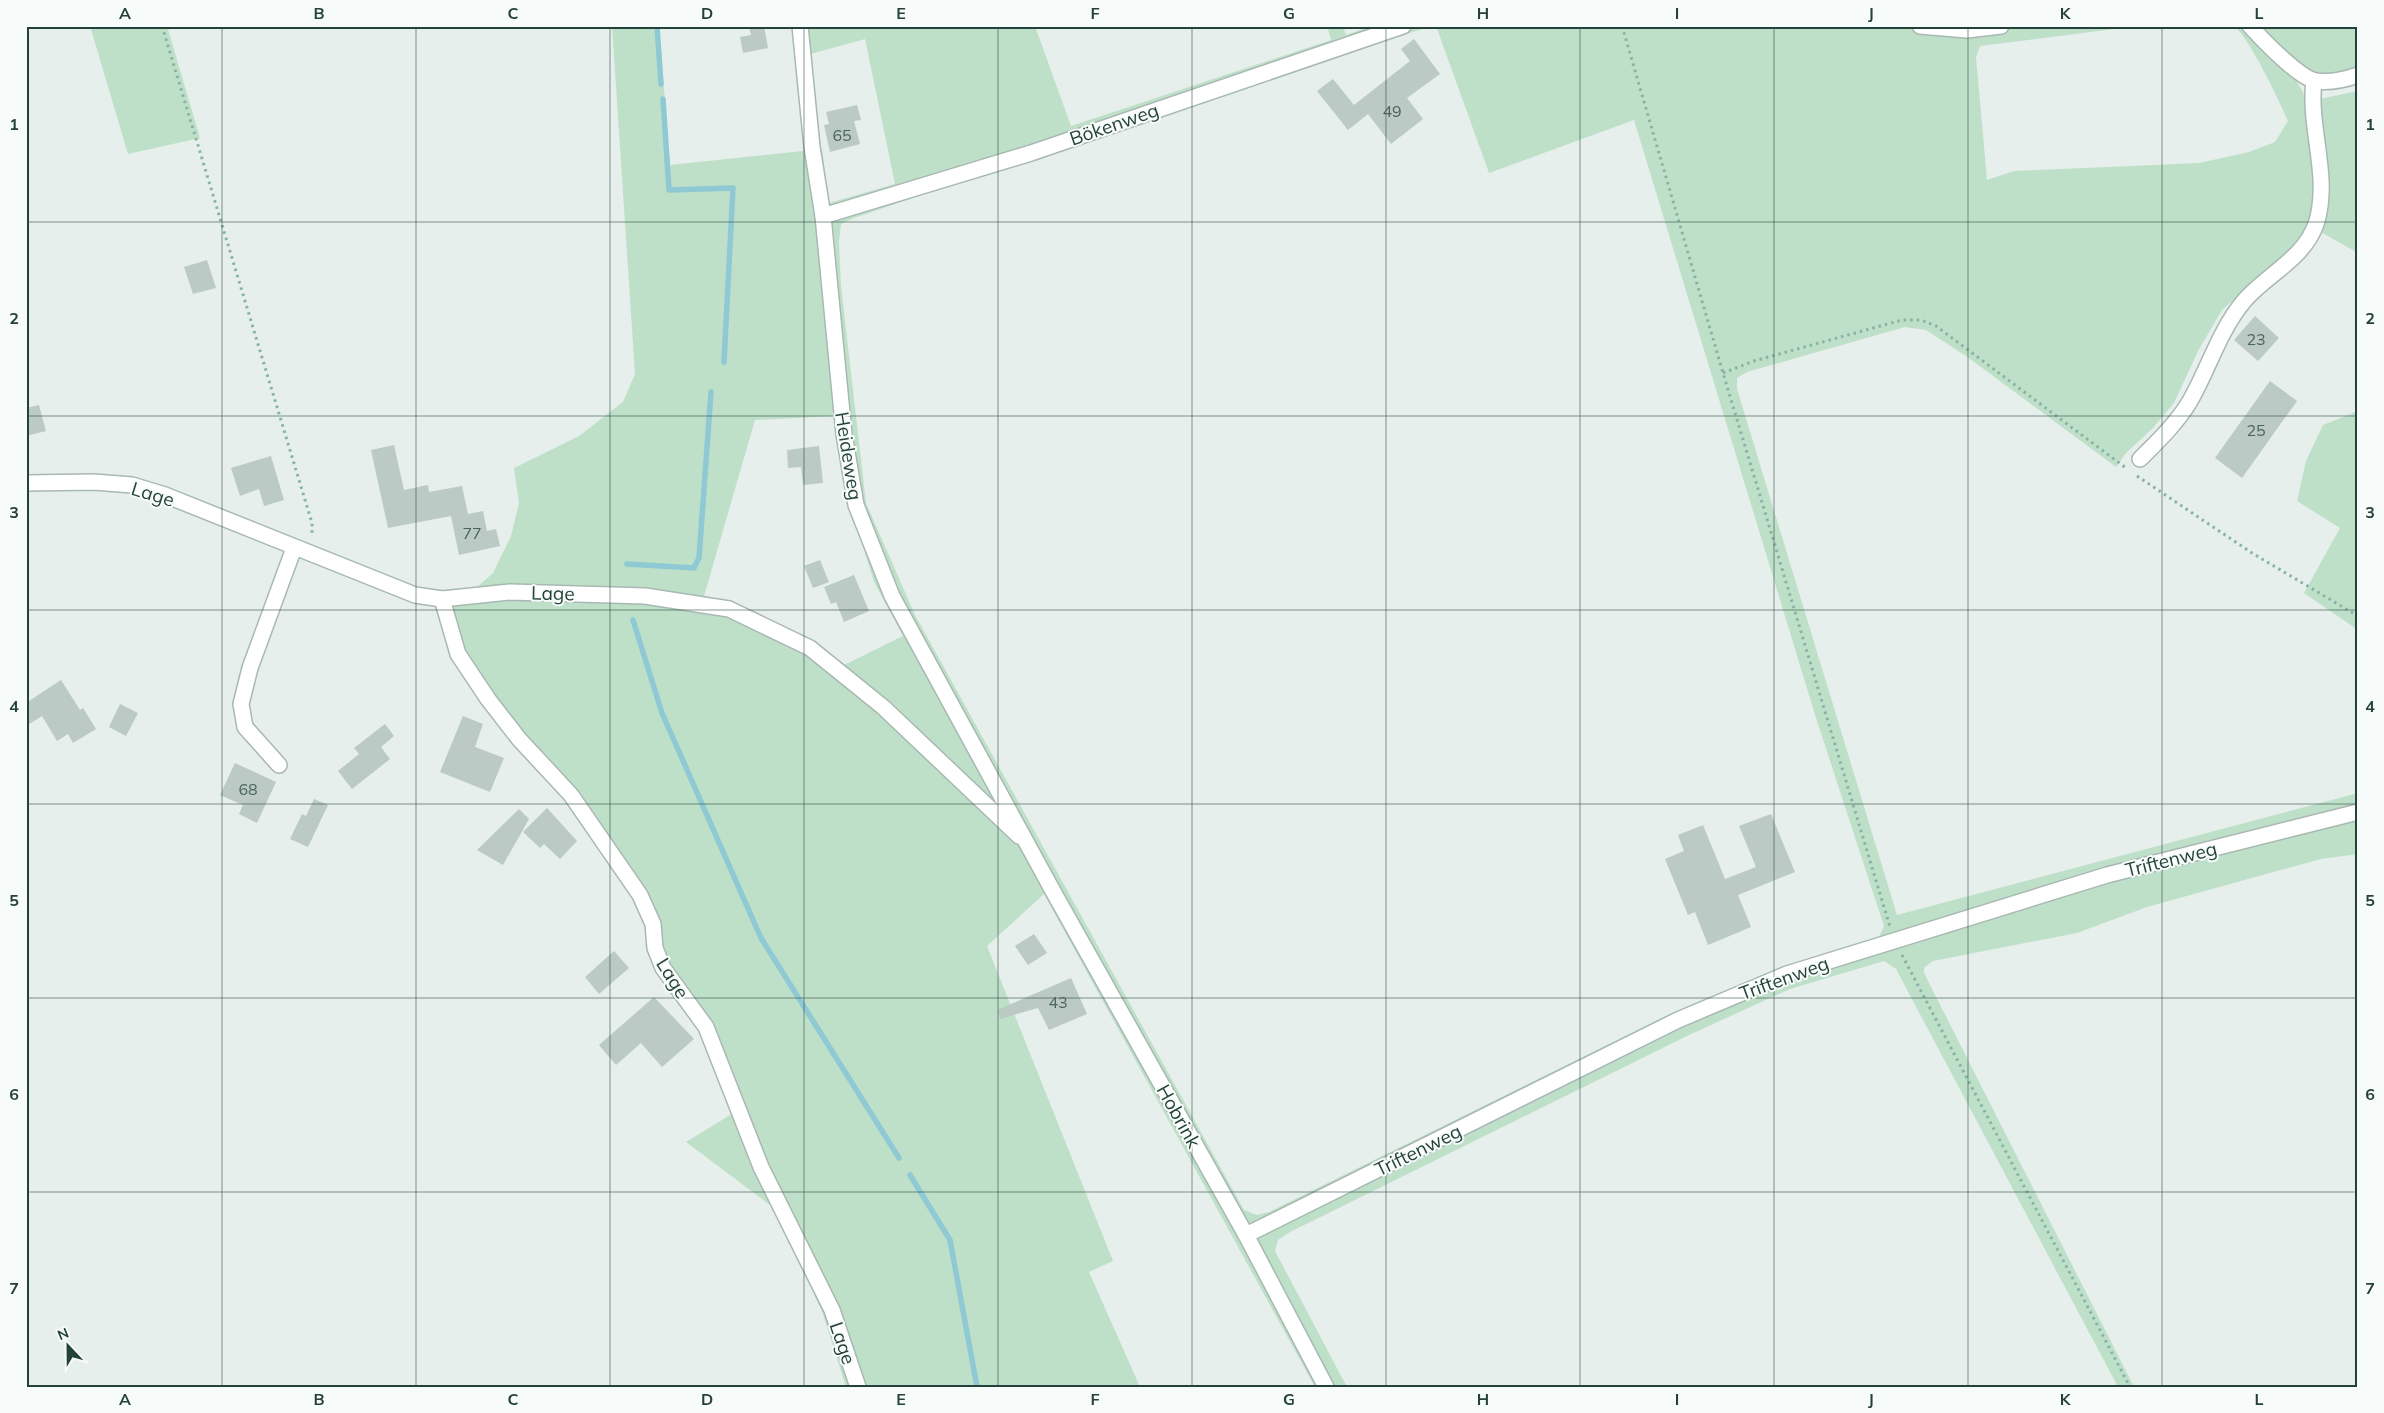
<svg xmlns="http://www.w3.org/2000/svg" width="2384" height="1413" font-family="Mulish,sans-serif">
	<rect width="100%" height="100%" fill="#e6efeb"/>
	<!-- green -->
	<g fill="#bfe0c8" fill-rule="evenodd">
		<path d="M 90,26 L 167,26 L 200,138 L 128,154 Z"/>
		<path d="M 612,26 L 659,26 L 670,165 L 822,149 L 829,203 L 895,184 L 865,39 L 796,58 L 792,26 L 1035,26 L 1071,126 L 1331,40 L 1327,26 L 1343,26 L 1346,35 L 1371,26 L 1432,26 L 1297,68 L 854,218 L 841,224 L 839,242 L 841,286 L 866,503 L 915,615 L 1244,1210 L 1257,1215 L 1269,1212 L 1674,1012 L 1777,971 L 1879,937 L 1884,926 L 1816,718 L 1634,120 L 1489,173 L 1436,26 L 2138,26 L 1980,46 L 1976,57 L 1987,180 L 2014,171 L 2199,163 L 2249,152 L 2275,142 L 2288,121 C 2280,102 2249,37 2234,26 L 2358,26 L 2358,72 L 2294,77 L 2303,92 L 2305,102 L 2358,91 L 2358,253 L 2319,231 L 2307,227 L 2292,249 L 2222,310 L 2198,351 L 2174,403 L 2153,428 L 2126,453 L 2116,467 L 1966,356 L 1926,330 L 1905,327 L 1747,372 L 1737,378 L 1737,389 L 1897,915 L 2358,793 L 2358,854 L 2321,859 L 2147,907 L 2077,933 L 1933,961 L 1924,968 L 1924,972 L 1929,983 L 2134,1387 L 2118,1387 L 1896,969 L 1884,961 L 1790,989 L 1689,1035 L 1290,1232 L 1278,1240 L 1275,1251 L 1347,1387 L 1315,1387 L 1044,894 L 987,946 L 1113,1261 L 1089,1272 L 1140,1387 L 846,1387 L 822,1311 L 774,1208 L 686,1142 L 735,1112 L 702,1030 L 636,898 L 572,805 L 513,745 L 451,659 L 437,605 L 458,604 L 493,573 L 511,536 L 519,503 L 514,468 L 579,436 L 623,402 L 635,374 ZM 835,416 L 850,504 L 874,582 L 903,636 L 842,666 L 731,603 L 704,596 L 755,420 Z"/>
		<path d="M 2358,411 L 2358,630 L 2304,593 L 2340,528 L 2297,501 L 2306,461 L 2323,425 Z"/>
	</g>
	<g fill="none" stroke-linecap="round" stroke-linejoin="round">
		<!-- stream -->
		<g stroke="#8ec9d4" stroke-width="5.5">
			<path d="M 657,26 L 661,84"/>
			<path d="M 663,99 L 669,190 L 733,188 L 724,362"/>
			<path d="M 627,564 L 694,568 L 699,558 L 711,392"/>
			<path d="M 633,620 L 662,713 L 761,938 L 899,1158"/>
			<path d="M 910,1175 L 950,1240 L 977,1387"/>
		</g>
	</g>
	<!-- building -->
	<g fill="#bbcac4">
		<path d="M 749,26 L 764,26 L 768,48 L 743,53 L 740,37 L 751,35 Z"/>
		<path d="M 1414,39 L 1440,74 L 1407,98 L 1423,119 L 1391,144 L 1368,114 L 1348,130 L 1317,91 L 1333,79 L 1354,105 L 1410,61 L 1401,49 Z"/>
		<path d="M 857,105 L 861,120 L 854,121 L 860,144 L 830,152 L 824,125 L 829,124 L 826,112 Z"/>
		<path d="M 207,260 L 216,288 L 193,294 L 184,267 Z"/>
		<path d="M 2255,316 L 2279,338 L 2258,361 L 2234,340 Z"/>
		<path d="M 2270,381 L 2297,401 L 2242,478 L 2215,458 Z"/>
		<path d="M 39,405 L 46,431 L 26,436 L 26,408 Z"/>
		<path d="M 394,445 L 404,490 L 428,485 L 429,492 L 462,486 L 468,514 L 483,511 L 487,531 L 496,529 L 500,546 L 459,555 L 451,516 L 388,528 L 371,450 Z"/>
		<path d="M 819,446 L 823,483 L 803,485 L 801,467 L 788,468 L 787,450 Z"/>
		<path d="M 271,456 L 284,500 L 264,506 L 259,489 L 240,496 L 231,468 Z"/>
		<path d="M 820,560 L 829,582 L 813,588 L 804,566 Z"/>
		<path d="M 854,575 L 869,611 L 844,622 L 836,602 L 831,604 L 824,587 Z"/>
		<path d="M 61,680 L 80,710 L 83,708 L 96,729 L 73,743 L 68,734 L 57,741 L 42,716 L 26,726 L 26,703 Z"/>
		<path d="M 120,704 L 138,713 L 126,736 L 109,727 Z"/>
		<path d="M 463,716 L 483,724 L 475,747 L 504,758 L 490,792 L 440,772 Z"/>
		<path d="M 385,724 L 394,736 L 381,747 L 390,759 L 352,789 L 338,771 L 359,754 L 354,748 Z"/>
		<path d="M 235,763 L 276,782 L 257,823 L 239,814 L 243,805 L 220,795 Z"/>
		<path d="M 314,799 L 328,805 L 308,847 L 290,839 L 302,814 L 306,816 Z"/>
		<path d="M 547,808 L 577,841 L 560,859 L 544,844 L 540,848 L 523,832 Z"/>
		<path d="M 519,809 L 529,819 L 503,865 L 477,850 Z"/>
		<path d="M 1771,814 L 1795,872 L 1738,895 L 1751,927 L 1708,945 L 1695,912 L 1688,915 L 1665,859 L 1684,851 L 1678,835 L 1703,825 L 1725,879 L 1756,867 L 1739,826 Z"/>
		<path d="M 1034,934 L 1047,953 L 1028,965 L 1015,946 Z"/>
		<path d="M 614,951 L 629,968 L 599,994 L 585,977 Z"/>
		<path d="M 1071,978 L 1087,1014 L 1049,1030 L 1038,1008 L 1000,1019 L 997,1010 Z"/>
		<path d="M 654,997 L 694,1039 L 662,1067 L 641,1043 L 616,1065 L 599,1045 Z"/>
	</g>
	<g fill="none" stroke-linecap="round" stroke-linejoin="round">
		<defs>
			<g id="minor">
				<path d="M 800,26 L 812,147 L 823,216 L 844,434 L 856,505 L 892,596 L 1054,893 L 1246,1235 L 1326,1387"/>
				<path d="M 1920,26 L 1967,30 L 2001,26"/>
				<path d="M 2250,26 C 2262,39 2299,78 2316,81 C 2330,83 2344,80 2358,75"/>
				<path d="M 823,216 L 1031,153 L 1403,26"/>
				<path d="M 2140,459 C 2158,441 2177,423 2190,401 C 2209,368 2219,331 2244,301 C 2267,274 2306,258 2317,221 C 2330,174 2308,127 2314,81"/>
				<path d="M 26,483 L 94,482 L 132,485 L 165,495 L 415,595 L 442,599 L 510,592 L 645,596 L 729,609 L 810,648 L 883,707 L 1019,836"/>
				<path d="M 442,599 L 458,654 L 488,699 L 519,739 L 571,795 L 640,895 L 653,924 L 655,948 L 663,968 L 706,1027 L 761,1167 L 832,1310 L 858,1387"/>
				<path d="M 279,765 L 245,727 L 241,704 L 250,668 L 294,548"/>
				<path d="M 1246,1235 L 1678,1020 L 1787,974 L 2107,875 L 2358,812"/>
			</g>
		</defs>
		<!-- minor casing -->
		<use href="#minor" stroke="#a8b8b2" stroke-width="18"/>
		<!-- path -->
		<g stroke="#86b3a5" stroke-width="3" stroke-dasharray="2.5 4" stroke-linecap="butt">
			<path d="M 162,26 L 312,523 L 312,536"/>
			<path d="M 1622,26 L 1723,373 L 1890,927"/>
			<path d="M 1723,373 L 1754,361 L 1902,320 L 1921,320 L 1936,326 L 2126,468"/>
			<path d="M 2137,476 L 2252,553 L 2358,616"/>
			<path d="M 1902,955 L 2130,1387"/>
		</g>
		<!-- minor -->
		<use href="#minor" stroke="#fff" stroke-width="15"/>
	</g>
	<!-- grid -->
	<path fill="none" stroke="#24423a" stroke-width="1" stroke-opacity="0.55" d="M 222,26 L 222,1387M 416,26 L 416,1387M 610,26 L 610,1387M 804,26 L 804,1387M 998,26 L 998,1387M 1192,26 L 1192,1387M 1386,26 L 1386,1387M 1580,26 L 1580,1387M 1774,26 L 1774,1387M 1968,26 L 1968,1387M 2162,26 L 2162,1387M 26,222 L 2358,222M 26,416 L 2358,416M 26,610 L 2358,610M 26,804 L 2358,804M 26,998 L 2358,998M 26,1192 L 2358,1192"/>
	<g text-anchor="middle" stroke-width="4" stroke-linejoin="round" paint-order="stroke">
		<!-- number labels -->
		<g font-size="16" fill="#4a645c">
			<text x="1392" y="117">49</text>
			<text x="842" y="141">65</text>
			<text x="2256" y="345">23</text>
			<text x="2256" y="436">25</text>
			<text x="472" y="539">77</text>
			<text x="248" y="795">68</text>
			<text x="1058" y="1008">43</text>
		</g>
		<!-- street labels -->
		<g font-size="19" fill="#24423a" stroke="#f7fbf9">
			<text transform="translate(1114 124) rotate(-19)" y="7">Bökenweg</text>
			<text transform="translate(849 456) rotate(81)" y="7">Heideweg</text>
			<text transform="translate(153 494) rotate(17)" y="7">Lage</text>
			<text transform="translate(553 593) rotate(1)" y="7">Lage</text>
			<text transform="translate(2171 859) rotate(-14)" y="7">Triftenweg</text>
			<text transform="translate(673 978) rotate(58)" y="7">Lage</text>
			<text transform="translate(1784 978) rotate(-20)" y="7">Triftenweg</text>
			<text transform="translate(1179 1116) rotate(61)" y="7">Hobrink</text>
			<text transform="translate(1418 1150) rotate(-26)" y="7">Triftenweg</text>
			<text transform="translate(843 1343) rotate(71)" y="7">Lage</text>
		</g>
	</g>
	<!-- border -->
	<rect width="2384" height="1413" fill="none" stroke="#f7fbf9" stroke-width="55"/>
	<!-- north arrow -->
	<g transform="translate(68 1346) rotate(338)" stroke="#f7fbf9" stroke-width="4" paint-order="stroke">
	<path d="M0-4L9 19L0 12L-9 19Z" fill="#24423a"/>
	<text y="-8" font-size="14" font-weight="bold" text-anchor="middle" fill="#24423a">N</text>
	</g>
	<rect x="28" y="28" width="2328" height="1358" fill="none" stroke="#24423a" stroke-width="2"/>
	<g font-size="16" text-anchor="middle" font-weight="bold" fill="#24423a">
		<text x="125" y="19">A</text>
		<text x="319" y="19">B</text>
		<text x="513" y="19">C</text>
		<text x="707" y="19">D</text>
		<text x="901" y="19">E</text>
		<text x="1095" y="19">F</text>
		<text x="1289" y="19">G</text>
		<text x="1483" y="19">H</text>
		<text x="1677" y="19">I</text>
		<text x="1871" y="19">J</text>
		<text x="2065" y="19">K</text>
		<text x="2259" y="19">L</text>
		<text x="14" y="130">1</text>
		<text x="2370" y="130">1</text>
		<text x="14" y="324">2</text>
		<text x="2370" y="324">2</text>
		<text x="14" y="518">3</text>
		<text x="2370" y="518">3</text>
		<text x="14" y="712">4</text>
		<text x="2370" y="712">4</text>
		<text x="14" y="906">5</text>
		<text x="2370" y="906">5</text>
		<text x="14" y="1100">6</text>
		<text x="2370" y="1100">6</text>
		<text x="14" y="1294">7</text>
		<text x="2370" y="1294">7</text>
		<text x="125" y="1405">A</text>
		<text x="319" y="1405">B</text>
		<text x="513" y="1405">C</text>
		<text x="707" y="1405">D</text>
		<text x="901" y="1405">E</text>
		<text x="1095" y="1405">F</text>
		<text x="1289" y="1405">G</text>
		<text x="1483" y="1405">H</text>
		<text x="1677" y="1405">I</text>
		<text x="1871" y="1405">J</text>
		<text x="2065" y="1405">K</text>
		<text x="2259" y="1405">L</text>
	</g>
</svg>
